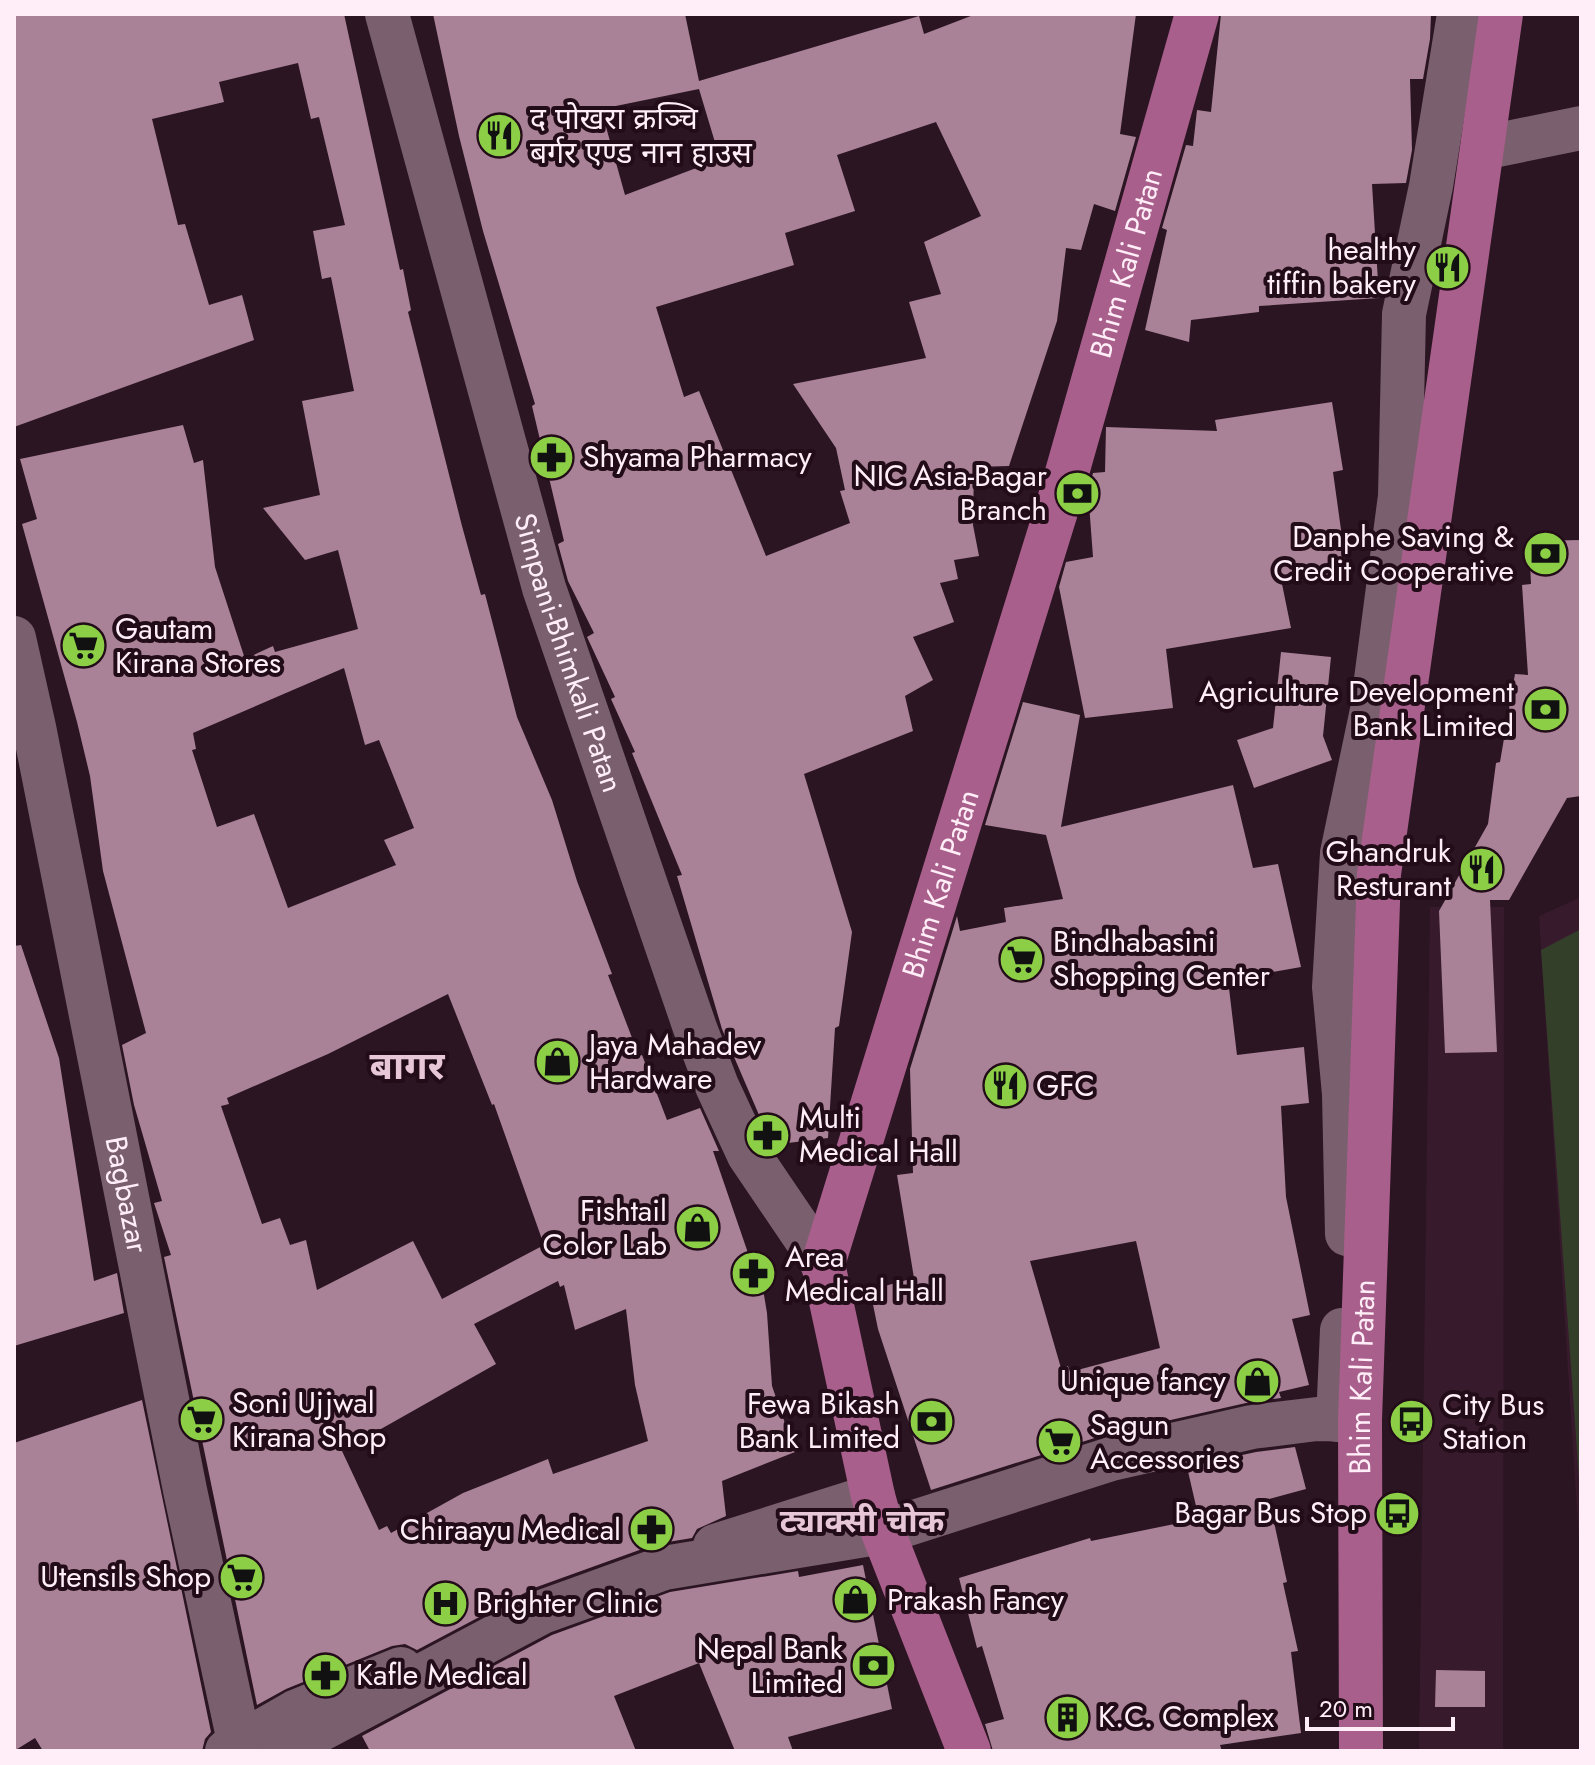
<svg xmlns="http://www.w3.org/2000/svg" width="1595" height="1765" font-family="Jost,'Noto Sans Devanagari',sans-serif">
	<rect width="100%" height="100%" fill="#2b1522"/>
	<!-- built -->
	<g fill="#371b2c">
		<path d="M 1581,897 L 1581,1573 L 1539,916 Z"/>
		<path d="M 1430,907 L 1504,907 L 1503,1751 L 1419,1751 Z"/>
	</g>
	<!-- green -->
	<path fill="#343f2a" d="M 1581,929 L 1581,1506 L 1541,950 Z"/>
	<!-- building -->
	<g fill="#a98298" fill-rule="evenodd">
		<path d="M 14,14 L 344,14 L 400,270 L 403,269 L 411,310 L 408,312 L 462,526 L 481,595 L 485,594 L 517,717 L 552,800 L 577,881 L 612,974 L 608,975 L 639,1056 L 642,1055 L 667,1120 L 700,1108 L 719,1151 L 713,1151 L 748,1253 L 757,1253 L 767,1313 L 772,1386 L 795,1452 L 722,1481 L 726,1516 L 697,1529 L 692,1538 L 656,1544 L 534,1588 L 417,1650 L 405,1644 L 392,1646 L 286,1689 L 257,1705 L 164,1257 L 171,1255 L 154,1203 L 162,1201 L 134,1105 L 122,1045 L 146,1033 L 103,871 L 90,776 L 77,722 L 22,524 L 37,519 L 20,459 L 183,425 L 194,463 L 203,460 L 215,567 L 245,659 L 273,646 L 275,652 L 358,629 L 338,550 L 305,560 L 263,508 L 320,495 L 302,401 L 354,391 L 331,277 L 322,279 L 313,231 L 345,225 L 319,117 L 311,119 L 298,63 L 219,82 L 224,102 L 152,119 L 178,225 L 185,224 L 209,305 L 242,295 L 254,340 L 14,427 ZM 344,668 L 365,745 L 379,740 L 414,828 L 384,840 L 396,865 L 288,908 L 254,814 L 217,827 L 192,750 L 196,749 L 193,733 ZM 448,994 L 492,1105 L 494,1104 L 544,1245 L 442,1299 L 413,1241 L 317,1290 L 306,1240 L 290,1245 L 280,1218 L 262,1224 L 221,1106 L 229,1104 L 227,1098 L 328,1054 ZM 558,1281 L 560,1287 L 564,1285 L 575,1330 L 626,1309 L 635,1385 L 648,1441 L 553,1474 L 548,1459 L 463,1493 L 391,1533 L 387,1526 L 379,1530 L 342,1451 L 496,1364 L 474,1324 Z"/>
		<path d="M 433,14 L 685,14 L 699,81 L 919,16 L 924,34 L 976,14 L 1136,14 L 1120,134 L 1136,137 L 1115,211 L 1094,204 L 1081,250 L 1066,248 L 1057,321 L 1009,466 L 974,467 L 973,525 L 979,556 L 954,560 L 958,579 L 940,583 L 954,622 L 913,637 L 933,680 L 905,696 L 913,731 L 804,774 L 852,932 L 839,1026 L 835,1028 L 828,1138 L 772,1145 L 722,1029 L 677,876 L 682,875 L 632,753 L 635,752 L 611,699 L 615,697 L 587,637 L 594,633 L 568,581 L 558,544 L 564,541 L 532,406 L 535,404 L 483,231 L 459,136 ZM 699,89 L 720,159 L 625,195 L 601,109 ZM 936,122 L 981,216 L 924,242 L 941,294 L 909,302 L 926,358 L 793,384 L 836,448 L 845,490 L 840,491 L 850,523 L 766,556 L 699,391 L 684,397 L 656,307 L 794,265 L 785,233 L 855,211 L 837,155 Z"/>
		<path d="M 1221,14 L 1431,14 L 1430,39 L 1423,79 L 1410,79 L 1412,150 L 1406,183 L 1372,184 L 1379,298 L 1259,306 L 1259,312 L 1191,320 L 1189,342 L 1145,330 L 1167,230 L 1162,228 L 1186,145 L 1193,146 L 1197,110 L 1211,112 Z"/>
		<path d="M 1332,402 L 1343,470 L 1333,472 L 1347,573 L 1282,584 L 1291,628 L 1166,649 L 1173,708 L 1085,718 L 1059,587 L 1066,562 L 1093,557 L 1088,490 L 1093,473 L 1105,472 L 1106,427 L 1217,431 L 1215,420 Z"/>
		<path d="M 1581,540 L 1581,796 L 1567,798 L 1509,900 L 1490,900 L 1497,1052 L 1445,1053 L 1439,911 L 1488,824 L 1496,763 L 1500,762 L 1515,674 L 1528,675 L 1522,585 L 1531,584 L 1529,541 Z"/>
		<path d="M 1281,652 L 1331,657 L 1323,736 L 1332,760 L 1254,788 L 1237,740 L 1273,728 Z"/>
		<path d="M 1023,702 L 1080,715 L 1061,827 L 1233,785 L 1253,868 L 1278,864 L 1301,967 L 1228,980 L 1237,1055 L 1304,1047 L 1309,1103 L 1281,1106 L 1286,1197 L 1310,1315 L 1292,1319 L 1309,1385 L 1279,1392 L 1281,1398 L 1246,1403 L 1104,1435 L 931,1490 L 878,1329 L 870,1290 L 914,1278 L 897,1175 L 913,1173 L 910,1069 L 957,916 L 960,931 L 1006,922 L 1004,908 L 1063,899 L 1046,835 L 985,825 ZM 1136,1241 L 1160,1348 L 1070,1372 L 1068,1366 L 1061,1368 L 1030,1261 Z"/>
		<path d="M 21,945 L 59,1058 L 94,1281 L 117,1273 L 124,1313 L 14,1346 L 14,946 Z"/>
		<path d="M 142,1400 L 211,1732 L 205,1739 L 202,1751 L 43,1751 L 35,1738 L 14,1751 L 14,1443 Z"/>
		<path d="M 1295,1447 L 1306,1489 L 1269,1499 L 1287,1582 L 1283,1583 L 1298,1651 L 1291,1652 L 1301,1733 L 1220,1745 L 1222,1751 L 993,1751 L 985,1724 L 1004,1719 L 982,1646 L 977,1648 L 959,1578 L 1090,1538 L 1091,1541 L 1199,1519 L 1187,1467 L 1256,1452 Z"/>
		<path d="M 863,1565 L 892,1709 L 788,1737 L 793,1751 L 735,1751 L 699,1663 L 614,1696 L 636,1751 L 370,1751 L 362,1736 L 552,1635 L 670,1592 L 798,1571 L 799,1577 Z"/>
		<path d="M 1436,1670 L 1485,1671 L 1485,1707 L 1435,1707 Z"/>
	</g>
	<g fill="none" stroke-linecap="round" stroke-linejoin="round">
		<!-- street -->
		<g stroke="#7a5f6e" stroke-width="44">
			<path d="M 1483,148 L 1581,128"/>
			<path d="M 1347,1234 L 1344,1094 L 1334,987 L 1342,853 L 1372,710 L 1400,496 L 1404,314 L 1431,186 L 1459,14"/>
			<path d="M 1338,1420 L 1342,1330"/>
			<path d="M 883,1532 L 1111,1459 L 1252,1427 L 1317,1419 L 1360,1420"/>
			<path d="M 715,1546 L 873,1496"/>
			<path d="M 227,1751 L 295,1712 L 401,1669"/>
		</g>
		<!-- secondary -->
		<g stroke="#7a5f6e" stroke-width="44">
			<path id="s1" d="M 387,14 L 544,588 L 695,1028 L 717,1086 L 749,1155 L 823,1264"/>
			<path id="s2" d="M 14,638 L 34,727 L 185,1490 L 241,1751"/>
			<path d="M 280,1751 L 542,1612 L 664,1568 L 883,1532"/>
		</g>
		<!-- primary -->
		<g stroke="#a85f8b" stroke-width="44">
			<path id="s3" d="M 969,1751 L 883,1532 L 873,1496 L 823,1264 L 1057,508 L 1197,14"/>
			<path id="s4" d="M 1361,1751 L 1360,1420 L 1379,874 L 1501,14"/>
		</g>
	</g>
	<!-- icons -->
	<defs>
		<symbol id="restaurant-disc" viewBox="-11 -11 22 22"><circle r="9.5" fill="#8cce45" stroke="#210c18"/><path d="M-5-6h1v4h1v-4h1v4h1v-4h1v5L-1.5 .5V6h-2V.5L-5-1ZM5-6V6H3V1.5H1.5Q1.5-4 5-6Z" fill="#111"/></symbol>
		<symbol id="pharmacy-disc" viewBox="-11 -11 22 22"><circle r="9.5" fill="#8cce45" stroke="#210c18"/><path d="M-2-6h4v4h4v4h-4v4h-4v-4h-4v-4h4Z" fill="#111"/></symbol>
		<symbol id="bank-disc" viewBox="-11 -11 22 22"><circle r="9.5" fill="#8cce45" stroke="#210c18"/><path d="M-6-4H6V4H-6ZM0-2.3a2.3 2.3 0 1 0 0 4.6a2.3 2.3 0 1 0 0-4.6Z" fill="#111"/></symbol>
		<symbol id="supermarket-disc" viewBox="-11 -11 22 22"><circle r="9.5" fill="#8cce45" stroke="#210c18"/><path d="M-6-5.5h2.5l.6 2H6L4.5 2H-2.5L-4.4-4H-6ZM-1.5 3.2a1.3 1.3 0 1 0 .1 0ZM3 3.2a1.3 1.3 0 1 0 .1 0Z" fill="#111"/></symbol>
		<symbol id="shop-disc" viewBox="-11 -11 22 22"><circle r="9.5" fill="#8cce45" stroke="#210c18"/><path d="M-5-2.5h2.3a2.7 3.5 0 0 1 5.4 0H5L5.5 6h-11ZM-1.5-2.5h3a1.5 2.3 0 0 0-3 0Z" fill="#111"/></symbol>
		<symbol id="bus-disc" viewBox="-11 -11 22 22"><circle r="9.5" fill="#8cce45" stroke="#210c18"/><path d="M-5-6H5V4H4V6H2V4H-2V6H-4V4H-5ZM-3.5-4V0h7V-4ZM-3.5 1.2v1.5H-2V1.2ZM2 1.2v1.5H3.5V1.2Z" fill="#111"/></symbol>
		<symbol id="hospital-disc" viewBox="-11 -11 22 22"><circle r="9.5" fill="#8cce45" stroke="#210c18"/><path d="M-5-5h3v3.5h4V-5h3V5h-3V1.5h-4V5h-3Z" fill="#111"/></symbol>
		<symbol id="building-disc" viewBox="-11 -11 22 22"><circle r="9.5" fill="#8cce45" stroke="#210c18"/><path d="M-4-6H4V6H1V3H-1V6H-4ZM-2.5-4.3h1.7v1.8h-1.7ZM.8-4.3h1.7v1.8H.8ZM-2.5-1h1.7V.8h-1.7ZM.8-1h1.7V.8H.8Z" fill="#111"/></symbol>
	</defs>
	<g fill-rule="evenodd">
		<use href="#restaurant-disc" x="474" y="110" width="51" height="51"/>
		<use href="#restaurant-disc" x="1422" y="242" width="51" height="51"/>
		<use href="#pharmacy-disc" x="526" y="432" width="51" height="51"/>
		<use href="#bank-disc" x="1052" y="468" width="51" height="51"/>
		<use href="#bank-disc" x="1520" y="528" width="51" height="51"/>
		<use href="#supermarket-disc" x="58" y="620" width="51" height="51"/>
		<use href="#bank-disc" x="1520" y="684" width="51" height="51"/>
		<use href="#restaurant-disc" x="1456" y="844" width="51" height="51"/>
		<use href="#supermarket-disc" x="996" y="934" width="51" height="51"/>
		<use href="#shop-disc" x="532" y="1036" width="51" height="51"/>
		<use href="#restaurant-disc" x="980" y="1060" width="51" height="51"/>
		<use href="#pharmacy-disc" x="742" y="1110" width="51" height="51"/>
		<use href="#shop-disc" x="672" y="1202" width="51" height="51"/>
		<use href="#pharmacy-disc" x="728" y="1248" width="51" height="51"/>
		<use href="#shop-disc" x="1232" y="1356" width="51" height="51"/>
		<use href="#supermarket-disc" x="176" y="1394" width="51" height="51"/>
		<use href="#bank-disc" x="906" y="1396" width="51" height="51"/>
		<use href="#bus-disc" x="1386" y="1396" width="51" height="51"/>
		<use href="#supermarket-disc" x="1034" y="1416" width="51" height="51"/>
		<use href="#bus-disc" x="1372" y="1488" width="51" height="51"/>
		<use href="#pharmacy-disc" x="626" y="1504" width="51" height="51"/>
		<use href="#supermarket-disc" x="216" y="1552" width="51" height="51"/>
		<use href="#shop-disc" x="830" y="1574" width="51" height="51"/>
		<use href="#hospital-disc" x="420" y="1578" width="51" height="51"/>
		<use href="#bank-disc" x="848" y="1640" width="51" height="51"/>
		<use href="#pharmacy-disc" x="300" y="1650" width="51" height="51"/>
		<use href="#building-disc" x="1042" y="1692" width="51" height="51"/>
	</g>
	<g text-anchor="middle" stroke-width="8" stroke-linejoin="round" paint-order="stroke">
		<!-- poi labels -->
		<g font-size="30" fill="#ffeef7" stroke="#210c18" text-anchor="start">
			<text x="530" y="129">द पोखरा क्रञ्चि<tspan x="530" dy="34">बर्गर एण्ड नान हाउस</tspan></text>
			<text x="1416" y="260" text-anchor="end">healthy<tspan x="1416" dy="34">tiffin bakery</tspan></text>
			<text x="583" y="467">Shyama Pharmacy</text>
			<text x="1047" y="486" text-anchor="end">NIC Asia-Bagar<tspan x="1047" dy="34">Branch</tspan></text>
			<text x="1514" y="547" text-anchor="end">Danphe Saving &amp;<tspan x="1514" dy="34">Credit Cooperative</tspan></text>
			<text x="115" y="639">Gautam<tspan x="115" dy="34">Kirana Stores</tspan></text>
			<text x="1514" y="702" text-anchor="end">Agriculture Development<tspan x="1514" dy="34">Bank Limited</tspan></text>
			<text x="1451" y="862" text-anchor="end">Ghandruk<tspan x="1451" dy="34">Resturant</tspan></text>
			<text x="1053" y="952">Bindhabasini<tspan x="1053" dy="34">Shopping Center</tspan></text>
			<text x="589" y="1055">Jaya Mahadev<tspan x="589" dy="34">Hardware</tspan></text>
			<text x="1036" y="1096">GFC</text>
			<text x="799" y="1128">Multi<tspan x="799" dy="34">Medical Hall</tspan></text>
			<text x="667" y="1221" text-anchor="end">Fishtail<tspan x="667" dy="34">Color Lab</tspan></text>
			<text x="785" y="1267">Area<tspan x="785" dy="34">Medical Hall</tspan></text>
			<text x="1226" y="1391" text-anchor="end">Unique fancy</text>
			<text x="232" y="1413">Soni Ujjwal<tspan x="232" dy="34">Kirana Shop</tspan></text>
			<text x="900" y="1414" text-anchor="end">Fewa Bikash<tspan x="900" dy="34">Bank Limited</tspan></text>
			<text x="1442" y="1415">City Bus<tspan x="1442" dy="34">Station</tspan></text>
			<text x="1090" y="1435">Sagun<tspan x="1090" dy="34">Accessories</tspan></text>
			<text x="1367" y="1523" text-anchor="end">Bagar Bus Stop</text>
			<text x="621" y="1540" text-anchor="end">Chiraayu Medical</text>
			<text x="211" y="1587" text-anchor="end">Utensils Shop</text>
			<text x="887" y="1610">Prakash Fancy</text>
			<text x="476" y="1613">Brighter Clinic</text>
			<text x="843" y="1659" text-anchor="end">Nepal Bank<tspan x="843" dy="34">Limited</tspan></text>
			<text x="356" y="1685">Kafle Medical</text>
			<text x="1098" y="1727">K.C. Complex</text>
		</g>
		<!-- street labels -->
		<g font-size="30" fill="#ffeef7" stroke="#210c18">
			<text dy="10" stroke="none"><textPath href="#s3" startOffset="1556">Bhim Kali Patan</textPath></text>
			<text dy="10" stroke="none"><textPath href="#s1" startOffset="664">Simpani-Bhimkali Patan</textPath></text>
			<text dy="10" stroke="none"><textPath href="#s3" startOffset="908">Bhim Kali Patan</textPath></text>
			<text dy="10" stroke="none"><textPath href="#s2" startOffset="568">Bagbazar</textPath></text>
			<text dy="10" stroke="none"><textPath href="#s4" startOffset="374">Bhim Kali Patan</textPath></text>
		</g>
		<!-- neighbourhood labels -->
		<g font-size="32" font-weight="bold" fill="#e6c6d7" stroke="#210c18">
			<text x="862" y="1532">ट्याक्सी चोक</text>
		</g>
		<!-- district labels -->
		<g font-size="38" font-weight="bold" fill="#e6c6d7" stroke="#210c18">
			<text x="407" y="1079">बागर</text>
		</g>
	</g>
	<!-- border -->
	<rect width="1595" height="1765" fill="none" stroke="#ffeef7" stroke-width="32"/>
	<!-- scale -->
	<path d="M1307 1717v12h146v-12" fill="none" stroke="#ffeef7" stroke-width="4"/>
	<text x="1319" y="1717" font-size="24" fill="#ffeef7" stroke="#210c18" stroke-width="6" paint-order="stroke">20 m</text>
</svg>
